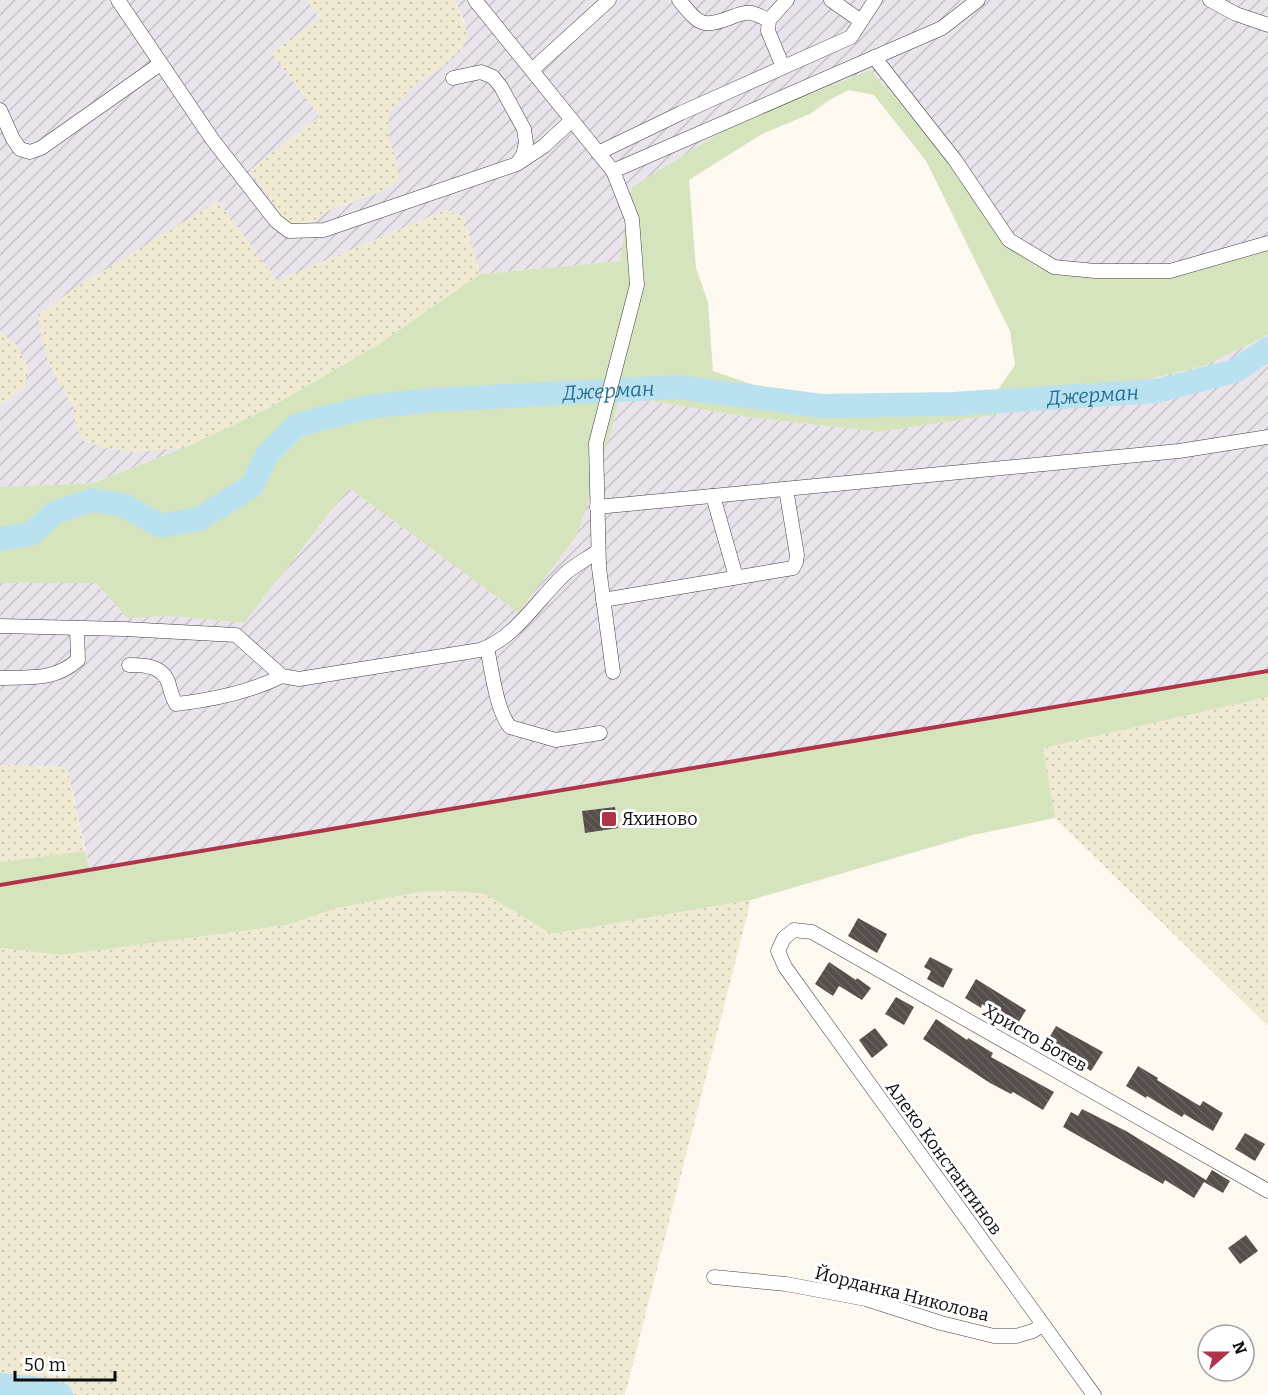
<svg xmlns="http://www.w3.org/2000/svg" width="1268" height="1395" font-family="Bitter,serif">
	<defs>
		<pattern id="industrial-furrows" width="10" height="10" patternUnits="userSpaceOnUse" patternTransform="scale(1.5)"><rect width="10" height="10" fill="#e9e3eb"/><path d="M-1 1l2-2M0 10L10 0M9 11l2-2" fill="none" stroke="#c7c2c8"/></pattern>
		<pattern id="farmland-dots" width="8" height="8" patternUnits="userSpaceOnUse" patternTransform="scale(1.5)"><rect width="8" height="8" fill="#f1ead2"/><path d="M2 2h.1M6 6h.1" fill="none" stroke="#cdc8b3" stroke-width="1.8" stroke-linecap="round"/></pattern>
		<pattern id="building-back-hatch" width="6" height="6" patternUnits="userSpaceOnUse" patternTransform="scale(1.5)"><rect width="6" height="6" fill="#554e4b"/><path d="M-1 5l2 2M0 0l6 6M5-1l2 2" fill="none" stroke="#686360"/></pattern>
	</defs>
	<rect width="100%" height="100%" fill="#fdf9f0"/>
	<!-- industrial -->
	<g fill="url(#industrial-furrows)">
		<path d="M 0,0 L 307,0 L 320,18 L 272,53 L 320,116 L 250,170 L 282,216 L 296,228 L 310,223 L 331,209 L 354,202 L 398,167 L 389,138 L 389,113 L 416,83 L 442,68 L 465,23 L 455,0 L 1268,0 L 1268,238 L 1133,277 L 1035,267 L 968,180 L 870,70 L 735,124 L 620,261 L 480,274 L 464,217 L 446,210 L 277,281 L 218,201 L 49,363 L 73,407 L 77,429 L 134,452 L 186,447 L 93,483 L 0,487 L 0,405 L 3,404 L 17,346 L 0,332 Z"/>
		<path d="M 1268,335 L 1268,669 L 1121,696 L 90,870 L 67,767 L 0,765 L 0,583 L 96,583 L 127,618 L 172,616 L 244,623 L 349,488 L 518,613 L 611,432 L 620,396 L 747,417 L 879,432 L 995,415 L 1204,366 Z"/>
	</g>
	<!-- farmland -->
	<g fill="url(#farmland-dots)">
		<path d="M 307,0 L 455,0 L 468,35 L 463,48 L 442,68 L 416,83 L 389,113 L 389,138 L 398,167 L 399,181 L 379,193 L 331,209 L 310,223 L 296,228 L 282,216 L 250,170 L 320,116 L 271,53 L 320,18 Z"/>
		<path d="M 218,201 L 277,281 L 446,210 L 464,217 L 480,274 L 379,344 L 267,409 L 186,447 L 134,452 L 105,448 L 84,441 L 77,429 L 73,407 L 49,363 L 42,341 L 38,315 L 75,288 Z"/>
		<path d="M 0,332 L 17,346 L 29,367 L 24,389 L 0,405 Z"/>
		<path d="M 1268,697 L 1268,1026 L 1055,818 L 1042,748 Z"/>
		<path d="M 0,765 L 67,767 L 85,851 L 0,862 Z"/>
		<path d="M 451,891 L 485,894 L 552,934 L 751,900 L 625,1395 L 0,1395 L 0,948 L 62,955 L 287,925 L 337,908 L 420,892 Z"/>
	</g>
	<!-- grass -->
	<g fill="#d6e4bd" fill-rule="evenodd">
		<path d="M 870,70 L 968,180 L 1035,267 L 1133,277 L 1268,238 L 1268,335 L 1204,366 L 995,415 L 879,432 L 747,417 L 620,396 L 611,432 L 577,535 L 518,613 L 349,488 L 244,623 L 172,616 L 127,618 L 96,583 L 0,583 L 0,487 L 93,483 L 186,447 L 267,409 L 379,344 L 480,274 L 620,261 L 632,187 L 735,124 ZM 849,90 L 874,95 L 926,161 L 1010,331 L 1015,365 L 991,400 L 832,400 L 754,385 L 713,371 L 708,302 L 696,268 L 689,180 L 762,134 L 810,114 L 831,99 Z"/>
		<path d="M 1268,669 L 1268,697 L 1043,748 L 1055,818 L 973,835 L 751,900 L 552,934 L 485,894 L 451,891 L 420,892 L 337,908 L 287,925 L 62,955 L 0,948 L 0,862 L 85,851 L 90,870 L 1121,696 Z"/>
	</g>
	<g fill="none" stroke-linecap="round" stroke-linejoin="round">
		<!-- river -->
		<g stroke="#bae1ef" stroke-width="24">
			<path id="s1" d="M 0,539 L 31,534 L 54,513 L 92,500 L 123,505 L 161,526 L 199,519 L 252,486 L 267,455 L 297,425 L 368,407 L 432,400 L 678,387 L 821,406 L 953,404 L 1157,391 L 1235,371 L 1268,349"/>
			<path d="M 0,1385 L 40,1389 L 61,1395"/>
		</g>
	</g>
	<!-- building -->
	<g fill="url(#building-back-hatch)">
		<path d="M 615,807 L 618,828 L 585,833 L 582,811 Z"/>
		<path d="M 858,918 L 887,934 L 877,953 L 848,936 Z"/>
		<path d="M 930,957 L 953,969 L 943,988 L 927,979 L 931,971 L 924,967 Z"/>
		<path d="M 829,962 L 856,980 L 857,978 L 871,988 L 862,1000 L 839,986 L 833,996 L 815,984 Z"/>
		<path d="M 976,979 L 1026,1010 L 1017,1025 L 982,1004 L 981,1008 L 965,998 Z"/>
		<path d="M 896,997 L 914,1007 L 904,1025 L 885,1014 Z"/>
		<path d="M 936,1019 L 967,1040 L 968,1038 L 993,1053 L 991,1057 L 1054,1092 L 1043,1110 L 1013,1092 L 1011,1094 L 990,1083 L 923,1039 Z"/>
		<path d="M 1056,1026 L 1103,1052 L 1091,1071 L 1046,1043 Z"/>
		<path d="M 875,1028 L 888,1045 L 872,1058 L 859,1040 Z"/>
		<path d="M 1138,1066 L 1158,1078 L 1157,1080 L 1200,1106 L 1203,1101 L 1223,1113 L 1213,1131 L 1184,1114 L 1182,1117 L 1147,1096 L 1146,1098 L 1126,1086 Z"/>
		<path d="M 1082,1109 L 1126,1131 L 1206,1180 L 1212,1170 L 1230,1181 L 1223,1193 L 1204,1182 L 1194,1198 L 1165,1180 L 1163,1184 L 1063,1127 L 1071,1112 L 1078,1116 Z"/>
		<path d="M 1245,1133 L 1265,1144 L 1255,1161 L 1235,1149 Z"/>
		<path d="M 1246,1235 L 1258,1251 L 1240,1264 L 1228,1248 Z"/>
	</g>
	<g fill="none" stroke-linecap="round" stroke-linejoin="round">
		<defs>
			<g id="minor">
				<path d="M 118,0 L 212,139 L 276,221 L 289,231 L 324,230 L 517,164 L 544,146 L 572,120"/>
				<path d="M 475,0 L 613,171 L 632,219 L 637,285 L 596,443 L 599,568 L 613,672"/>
				<path d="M 679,0 C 699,24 701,29 732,17 C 737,15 745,12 751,13 C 757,14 763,18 769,20"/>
				<path d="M 831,0 L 861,21"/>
				<path d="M 1210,0 L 1236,14 L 1268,25"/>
				<path d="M 874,57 L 955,160 L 1009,240 L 1054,267 L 1095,271 L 1170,271 L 1268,243"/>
				<path d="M 783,67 L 768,31 L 769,20 L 787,0"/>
				<path d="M 532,70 L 609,0"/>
				<path d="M 453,78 L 481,72 L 493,77 L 501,87 L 524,129 L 526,143 L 523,155 L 518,162"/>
				<path d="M 0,110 L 13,139 L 20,149 L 30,152 L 41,148 L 160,64"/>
				<path d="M 598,153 L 681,113 L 851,37 L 875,0"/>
				<path d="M 613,171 L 942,28 L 978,0"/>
				<path d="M 713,496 L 736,577"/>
				<path d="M 597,507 L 1179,451 L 1268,437"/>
				<path d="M 603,600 L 793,568 L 796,562 L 797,555 L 786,489"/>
				<path d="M 0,626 L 124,629 L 236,635 L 282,676 L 299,679 L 480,650 C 515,639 540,596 567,572 C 577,564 588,558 598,551"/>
				<path d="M 487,648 C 492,670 496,710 510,727 L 556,740 L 600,733"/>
				<path d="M 129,665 C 146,665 164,666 169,685 C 171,692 172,697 176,704 C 211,700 250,692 282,676"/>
				<path d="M 0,678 C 30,677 54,681 78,660 L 77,628"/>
				<path d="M 714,1277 L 786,1284 L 866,1299 L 941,1323 L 994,1336 L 1016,1336 L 1033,1331 L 1042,1325"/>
				<path d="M 1094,1395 L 785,967 L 778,951 L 784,938 L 794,930 L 812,932 L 1268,1191"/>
			</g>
		</defs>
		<!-- minor casing -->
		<use href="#minor" stroke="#404040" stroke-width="15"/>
		<!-- minor -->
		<use href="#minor" stroke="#fff" stroke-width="14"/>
		<!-- rail -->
		<path stroke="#ae3549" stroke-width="4" d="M 0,885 L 1268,671"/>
	</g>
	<!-- markers -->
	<rect fill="#ae3549" stroke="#fff" stroke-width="2" x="601" y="811" width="16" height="16" rx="3"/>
	<g text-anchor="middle" stroke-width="6" stroke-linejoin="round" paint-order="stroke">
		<!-- poi labels -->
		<g font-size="18" fill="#0d0d0d" stroke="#fff" text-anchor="start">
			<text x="622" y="825">Яхиново</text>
		</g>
		<!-- street labels -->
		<g font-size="18" fill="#0d0d0d" stroke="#fff">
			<text transform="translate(1035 1038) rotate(30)" y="6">Христо Ботев</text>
			<text transform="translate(944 1158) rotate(54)" y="6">Алеко Константинов</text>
			<text transform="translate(902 1294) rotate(14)" y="6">Йорданка Николова</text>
		</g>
		<!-- water labels -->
		<g font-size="20" font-style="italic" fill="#256f91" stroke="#fff">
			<text dy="7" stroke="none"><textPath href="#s1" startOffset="670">Джерман</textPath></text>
			<text dy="7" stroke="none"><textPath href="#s1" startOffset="1156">Джерман</textPath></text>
		</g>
	</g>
	<!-- north arrow -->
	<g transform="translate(1226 1353) rotate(69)"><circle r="28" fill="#ffffff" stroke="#9e9e9e" stroke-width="1.5"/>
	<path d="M0-4.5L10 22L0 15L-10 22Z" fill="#ae3549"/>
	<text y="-9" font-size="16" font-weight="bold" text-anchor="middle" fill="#0d0d0d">N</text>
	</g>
	<!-- scale -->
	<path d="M15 1371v9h100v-9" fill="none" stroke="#0d0d0d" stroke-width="3"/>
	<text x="24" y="1371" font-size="18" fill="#0d0d0d" stroke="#ffffff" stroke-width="4.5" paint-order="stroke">50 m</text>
</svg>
